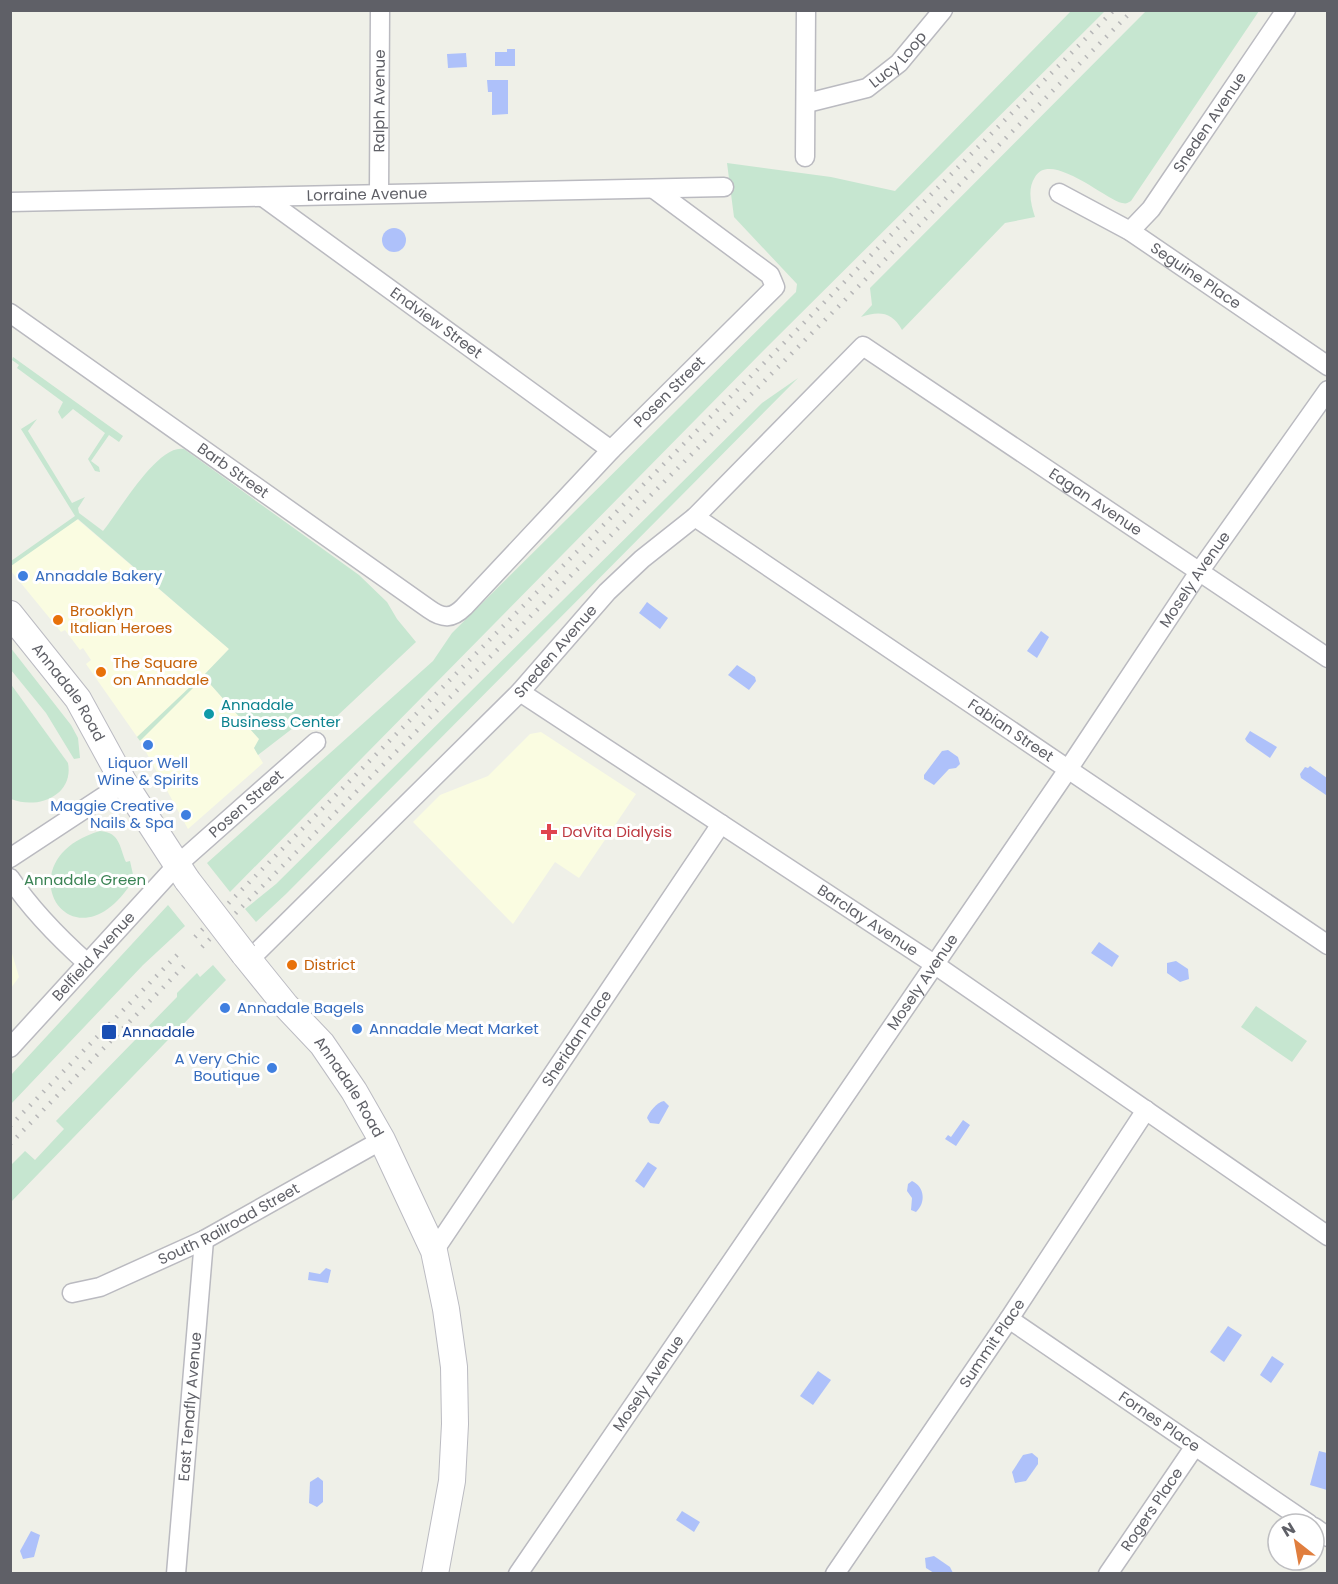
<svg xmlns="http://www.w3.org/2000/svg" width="1338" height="1584" font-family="Poppins,sans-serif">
	<rect width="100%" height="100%" fill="#eff0e8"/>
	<!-- commercial -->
	<g fill="#fafce1">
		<path d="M 77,519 L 229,649 L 203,676 L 260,740 L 254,748 L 263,763 L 188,829 L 140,741 L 86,664 L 91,660 L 83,648 L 80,650 L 65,630 L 61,632 L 11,571 L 10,566 Z"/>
		<path d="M 541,732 L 636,794 L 579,878 L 555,862 L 513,924 L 413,822 L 440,795 L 488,776 L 530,734 Z"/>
		<path d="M 11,950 L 19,977 L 11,988 L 10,988 Z"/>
	</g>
	<!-- green -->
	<g fill="#c6e6d0">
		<path d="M 1071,11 L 1105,11 L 768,346 L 230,892 L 207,863 L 433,661 L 452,633 L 796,292 L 797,284 L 734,217 L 727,163 L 831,177 L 895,191 Z"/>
		<path d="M 1146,11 L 1259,11 L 1131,201 C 1127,203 1127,204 1122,203 C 1105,199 1050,150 1035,177 C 1027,189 1031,205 1035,217 L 1005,223 L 902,330 C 892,311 878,311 861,317 L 872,305 L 870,288 Z"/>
		<path d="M 13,357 L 123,436 L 119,442 L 109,435 L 91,461 L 99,467 L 100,472 L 95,471 L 88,459 L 105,433 L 73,409 L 62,419 L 58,412 L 63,402 L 17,368 L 19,365 L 12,360 Z"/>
		<path d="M 798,378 L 286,894 L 256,922 L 245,909 L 276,884 L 762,403 Z"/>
		<path d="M 11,413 L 21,429 L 37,419 L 28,431 L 72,503 L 85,497 L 78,508 L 79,513 L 103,531 C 118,513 158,443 184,449 L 359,575 L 387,602 L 397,619 L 416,642 L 336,717 L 330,719 L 310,715 L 258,755 L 254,748 L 259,739 L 203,676 L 229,649 L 78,519 L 11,566 L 11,561 L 75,516 Z"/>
		<path d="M 10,647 L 71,725 L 78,738 L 80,758 L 74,759 L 46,713 L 11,670 Z"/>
		<path d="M 10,683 L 68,763 C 74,795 38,810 11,799 Z"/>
		<path d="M 192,685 L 194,687 L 140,741 L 137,737 Z"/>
		<path d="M 100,831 C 121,832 120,850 126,862 L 130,861 L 134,879 C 73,978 0,860 100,831 Z"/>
		<path d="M 168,905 L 185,926 L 143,965 L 11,1104 L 11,1075 Z"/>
		<path d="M 213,965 L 226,980 L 11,1202 L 11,1165 L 25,1151 L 35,1160 L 64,1129 L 56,1121 L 177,997 L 177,993 L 197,973 L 200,977 Z"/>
		<path d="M 1256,1006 L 1307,1041 L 1292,1062 L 1241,1027 Z"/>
	</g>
	<!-- water -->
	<g fill="#aec1fa">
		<path d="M 507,49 L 515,49 L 515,66 L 495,66 L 495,52 L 507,52 Z"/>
		<path d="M 466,53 L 467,67 L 448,68 L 447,54 Z"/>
		<path d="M 487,80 L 508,80 L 508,114 L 492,115 L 492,92 L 488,92 Z"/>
		<circle cx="394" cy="240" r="12"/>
		<path d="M 647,602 L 668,618 L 660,629 L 639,613 Z"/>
		<path d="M 1041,631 L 1049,637 L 1037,658 L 1027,651 Z"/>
		<path d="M 737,665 L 755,677 L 756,681 L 749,690 L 728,675 Z"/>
		<path d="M 1250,731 L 1277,747 L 1270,758 L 1247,742 L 1245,739 Z"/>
		<path d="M 948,750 L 958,757 L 960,764 L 956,768 L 949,769 L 934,785 L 924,779 L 924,775 L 942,751 Z"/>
		<path d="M 1310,766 L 1327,778 L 1326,795 L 1301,778 L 1300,774 L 1305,767 L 1308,768 Z"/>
		<path d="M 1099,942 L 1119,956 L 1112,967 L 1091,953 Z"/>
		<path d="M 1176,961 L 1188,969 L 1189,979 L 1180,982 L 1167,973 L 1167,963 Z"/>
		<path d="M 664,1101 L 669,1106 L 659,1124 L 650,1123 L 647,1118 C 649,1112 657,1102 664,1101 Z"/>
		<path d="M 963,1120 L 970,1125 L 956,1146 L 945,1139 L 948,1135 L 951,1137 Z"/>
		<path d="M 648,1162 L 657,1168 L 644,1188 L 635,1181 Z"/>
		<path d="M 912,1181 C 925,1187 926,1203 916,1212 L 911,1210 L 912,1198 L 907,1191 L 908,1184 Z"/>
		<path d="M 326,1268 L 331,1270 L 328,1283 L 308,1280 L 309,1272 L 320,1274 Z"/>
		<path d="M 1228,1326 L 1242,1335 L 1224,1362 L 1210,1352 Z"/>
		<path d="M 1272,1356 L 1284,1364 L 1271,1383 L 1260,1375 Z"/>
		<path d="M 818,1371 L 831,1380 L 813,1405 L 800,1396 Z"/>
		<path d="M 1319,1451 L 1327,1453 L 1327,1490 L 1310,1485 Z"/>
		<path d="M 1032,1453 L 1038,1458 L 1038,1464 L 1026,1481 L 1015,1483 L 1012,1472 L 1023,1455 Z"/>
		<path d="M 318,1477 L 323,1481 L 323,1502 L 317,1507 L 309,1503 L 310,1482 Z"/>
		<path d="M 682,1511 L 700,1522 L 694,1532 L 676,1520 Z"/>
		<path d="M 31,1531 L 40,1535 L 34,1557 L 23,1559 L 20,1551 Z"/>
		<path d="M 934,1556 L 950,1567 L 953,1573 L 934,1573 L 926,1568 L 925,1558 Z"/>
	</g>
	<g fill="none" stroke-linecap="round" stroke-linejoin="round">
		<defs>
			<g id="street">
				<path id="s1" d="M 807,103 L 867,88 L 899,63 L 943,10"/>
				<path d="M 805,157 L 806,10"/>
				<path id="s2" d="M 379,193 L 380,10"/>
				<path id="s3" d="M 1059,193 L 1130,231 L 1328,366"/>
				<path id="s4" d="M 263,197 L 611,450"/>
				<path id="s5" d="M 10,202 L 724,187"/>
				<path id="s6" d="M 1130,231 L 1151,209 L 1286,10"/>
				<path id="s7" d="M 10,313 L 429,609 C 443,619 452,619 464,607 L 611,450 L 775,287 L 770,275 L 654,189"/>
				<path id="s8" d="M 695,517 L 1328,945"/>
				<path id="s9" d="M 520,692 L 934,964 L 1328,1236"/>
				<path d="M 10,858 L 124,783"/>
				<path d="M 10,878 C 32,911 58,937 87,963"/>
				<path id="s10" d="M 249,960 L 520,692 L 607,592 L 642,559 L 695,517 L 863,346 L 1328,658"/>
				<path id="s11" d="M 10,1048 L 177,865 L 316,742"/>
				<path id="s12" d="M 434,1251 L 721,824"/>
				<path id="s13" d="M 72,1293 L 100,1287 L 204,1240 L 382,1140"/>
				<path id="s14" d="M 1009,1319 L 1309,1524"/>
				<path d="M 1314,1527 L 1328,1537"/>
				<path id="s15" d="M 176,1574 L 204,1240"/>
				<path id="s16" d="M 518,1574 L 1069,768 L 1199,572 L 1328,390"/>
				<path id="s17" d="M 835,1574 L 1009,1319 L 1146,1110"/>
				<path id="s18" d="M 1108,1574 L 1195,1446"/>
			</g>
			<g id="secondary">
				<path id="s19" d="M 10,614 L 78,699 L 124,783 L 187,880"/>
				<path id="s20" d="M 244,954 L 286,1006 L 322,1044 L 354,1091 L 382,1140 L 434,1251 L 446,1309 L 454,1367 L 455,1424 L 452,1481 L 435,1574"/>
			</g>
		</defs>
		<!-- street casing -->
		<use href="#street" stroke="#babac0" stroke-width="21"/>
		<!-- secondary casing -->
		<use href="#secondary" stroke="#bbbbc2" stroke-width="28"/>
		<!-- street -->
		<use href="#street" stroke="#fff" stroke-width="18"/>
		<!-- secondary -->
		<use href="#secondary" stroke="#fff" stroke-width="26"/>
		<!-- rail -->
		<g stroke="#b7b7b8" stroke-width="4.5" stroke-dasharray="1.5 8" stroke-linecap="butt">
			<path d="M 195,937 L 1114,10"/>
			<path d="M 202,947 L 1133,10"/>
			<path d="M 10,1126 L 180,952"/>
			<path d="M 10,1144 L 188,962"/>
		</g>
		<defs>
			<path id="secondary-bridge" d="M 187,880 L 244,954"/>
		</defs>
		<!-- secondary-bridge casing -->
		<use href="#secondary-bridge" stroke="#bbbbc2" stroke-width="28" stroke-linecap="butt"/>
		<!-- secondary-bridge -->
		<use href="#secondary-bridge" stroke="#fff" stroke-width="26"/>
	</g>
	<!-- markers -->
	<g fill="#3f7fe0" stroke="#fff" stroke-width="2">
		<circle cx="23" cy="576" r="6"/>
		<circle cx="148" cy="745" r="6"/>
		<circle cx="186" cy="815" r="6"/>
		<circle cx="225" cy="1008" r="6"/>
		<circle cx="357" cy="1029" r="6"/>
		<circle cx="272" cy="1068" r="6"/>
	</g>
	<g fill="#e8710a" stroke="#fff" stroke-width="2">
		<circle cx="58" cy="620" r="6"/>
		<circle cx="101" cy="672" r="6"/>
		<circle cx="292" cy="965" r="6"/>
	</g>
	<circle fill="#0f9aa8" stroke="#fff" stroke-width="2" cx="209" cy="714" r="6"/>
	<path fill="#e0444e" stroke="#fff" stroke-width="2" d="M546 823h6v6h6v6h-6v6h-6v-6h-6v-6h6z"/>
	<rect fill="#1a4fb4" stroke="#fff" stroke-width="2" x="101" y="1024" width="16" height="16" rx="3"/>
	<g text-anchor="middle" stroke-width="6" stroke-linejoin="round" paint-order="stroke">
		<!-- street labels -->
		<g font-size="15" fill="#5f6067" stroke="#fff">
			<text dy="5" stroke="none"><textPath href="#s1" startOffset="104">Lucy Loop</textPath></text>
			<text dy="5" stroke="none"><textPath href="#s2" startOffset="92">Ralph Avenue</textPath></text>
			<text dy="5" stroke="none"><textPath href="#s6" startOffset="135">Sneden Avenue</textPath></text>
			<text dy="5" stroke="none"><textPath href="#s5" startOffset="357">Lorraine Avenue</textPath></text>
			<text dy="5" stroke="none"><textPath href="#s3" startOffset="160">Seguine Place</textPath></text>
			<text dy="5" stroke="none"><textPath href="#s4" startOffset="214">Endview Street</textPath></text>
			<text dy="5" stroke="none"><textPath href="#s7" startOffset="850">Posen Street</textPath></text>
			<text dy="5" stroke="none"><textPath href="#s7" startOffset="273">Barb Street</textPath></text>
			<text dy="5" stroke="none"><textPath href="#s10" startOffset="1149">Eagan Avenue</textPath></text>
			<text dy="5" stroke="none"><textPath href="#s16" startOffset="1203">Mosely Avenue</textPath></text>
			<text dy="5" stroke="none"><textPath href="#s10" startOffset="435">Sneden Avenue</textPath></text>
			<text dy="5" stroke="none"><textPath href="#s19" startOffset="98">Annadale Road</textPath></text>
			<text dy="5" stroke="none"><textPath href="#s8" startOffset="381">Fabian Street</textPath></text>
			<text dy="5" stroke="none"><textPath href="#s11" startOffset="340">Posen Street</textPath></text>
			<text dy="5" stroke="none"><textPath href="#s9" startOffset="416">Barclay Avenue</textPath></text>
			<text dy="5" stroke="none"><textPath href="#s11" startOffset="124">Belfield Avenue</textPath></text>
			<text dy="5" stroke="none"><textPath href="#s16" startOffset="717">Mosely Avenue</textPath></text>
			<text dy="5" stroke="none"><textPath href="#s12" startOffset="256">Sheridan Place</textPath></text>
			<text dy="5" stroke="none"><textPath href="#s20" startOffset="170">Annadale Road</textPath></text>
			<text dy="5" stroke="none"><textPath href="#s13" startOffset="172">South Railroad Street</textPath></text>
			<text dy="5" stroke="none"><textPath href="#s17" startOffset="279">Summit Place</textPath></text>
			<text dy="5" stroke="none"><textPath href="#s16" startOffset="231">Mosely Avenue</textPath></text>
			<text dy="5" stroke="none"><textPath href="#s15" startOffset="168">East Tenafly Avenue</textPath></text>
			<text dy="5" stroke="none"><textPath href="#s14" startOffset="182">Fornes Place</textPath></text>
			<text dy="5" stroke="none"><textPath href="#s18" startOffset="78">Rogers Place</textPath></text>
		</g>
		<!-- shop labels -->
		<g font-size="15" fill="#366cbe" stroke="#fff" text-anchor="start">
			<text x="35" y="581">Annadale Bakery</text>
			<text x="148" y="768" text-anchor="middle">Liquor Well<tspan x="148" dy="17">Wine &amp; Spirits</tspan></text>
			<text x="174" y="811" text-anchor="end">Maggie Creative<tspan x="174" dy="17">Nails &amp; Spa</tspan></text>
			<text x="237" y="1013">Annadale Bagels</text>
			<text x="369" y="1034">Annadale Meat Market</text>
			<text x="260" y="1064" text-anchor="end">A Very Chic<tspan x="260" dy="17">Boutique</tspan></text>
		</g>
		<!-- food labels -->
		<g font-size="15" fill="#c56008" stroke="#fff" text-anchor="start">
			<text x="70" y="616">Brooklyn<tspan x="70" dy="17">Italian Heroes</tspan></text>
			<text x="113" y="668">The Square<tspan x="113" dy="17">on Annadale</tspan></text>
			<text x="304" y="970">District</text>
		</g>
		<!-- culture labels -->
		<g font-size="15" fill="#0d838f" stroke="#fff" text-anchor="start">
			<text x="221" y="710">Annadale<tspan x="221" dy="17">Business Center</tspan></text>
		</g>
		<!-- health labels -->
		<g font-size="15" fill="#be3a42" stroke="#fff" text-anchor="start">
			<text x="562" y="837">DaVita Dialysis</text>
		</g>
		<!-- park labels -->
		<g font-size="15" fill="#3a8354" stroke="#fff">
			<text x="85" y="885">Annadale Green</text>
		</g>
		<!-- transit labels -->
		<g font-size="15" fill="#164399" stroke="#fff" text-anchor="start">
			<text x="122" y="1037">Annadale</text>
		</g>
	</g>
	<!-- border -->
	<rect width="1338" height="1584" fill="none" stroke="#5f6067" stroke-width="24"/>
	<!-- north arrow -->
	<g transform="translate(1296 1542) rotate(329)"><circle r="28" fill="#ffffff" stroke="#bfbfc2" stroke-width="1.5"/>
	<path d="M0-4.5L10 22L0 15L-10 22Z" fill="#e07e3e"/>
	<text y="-9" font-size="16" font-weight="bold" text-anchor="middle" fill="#5f6067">N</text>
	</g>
</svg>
